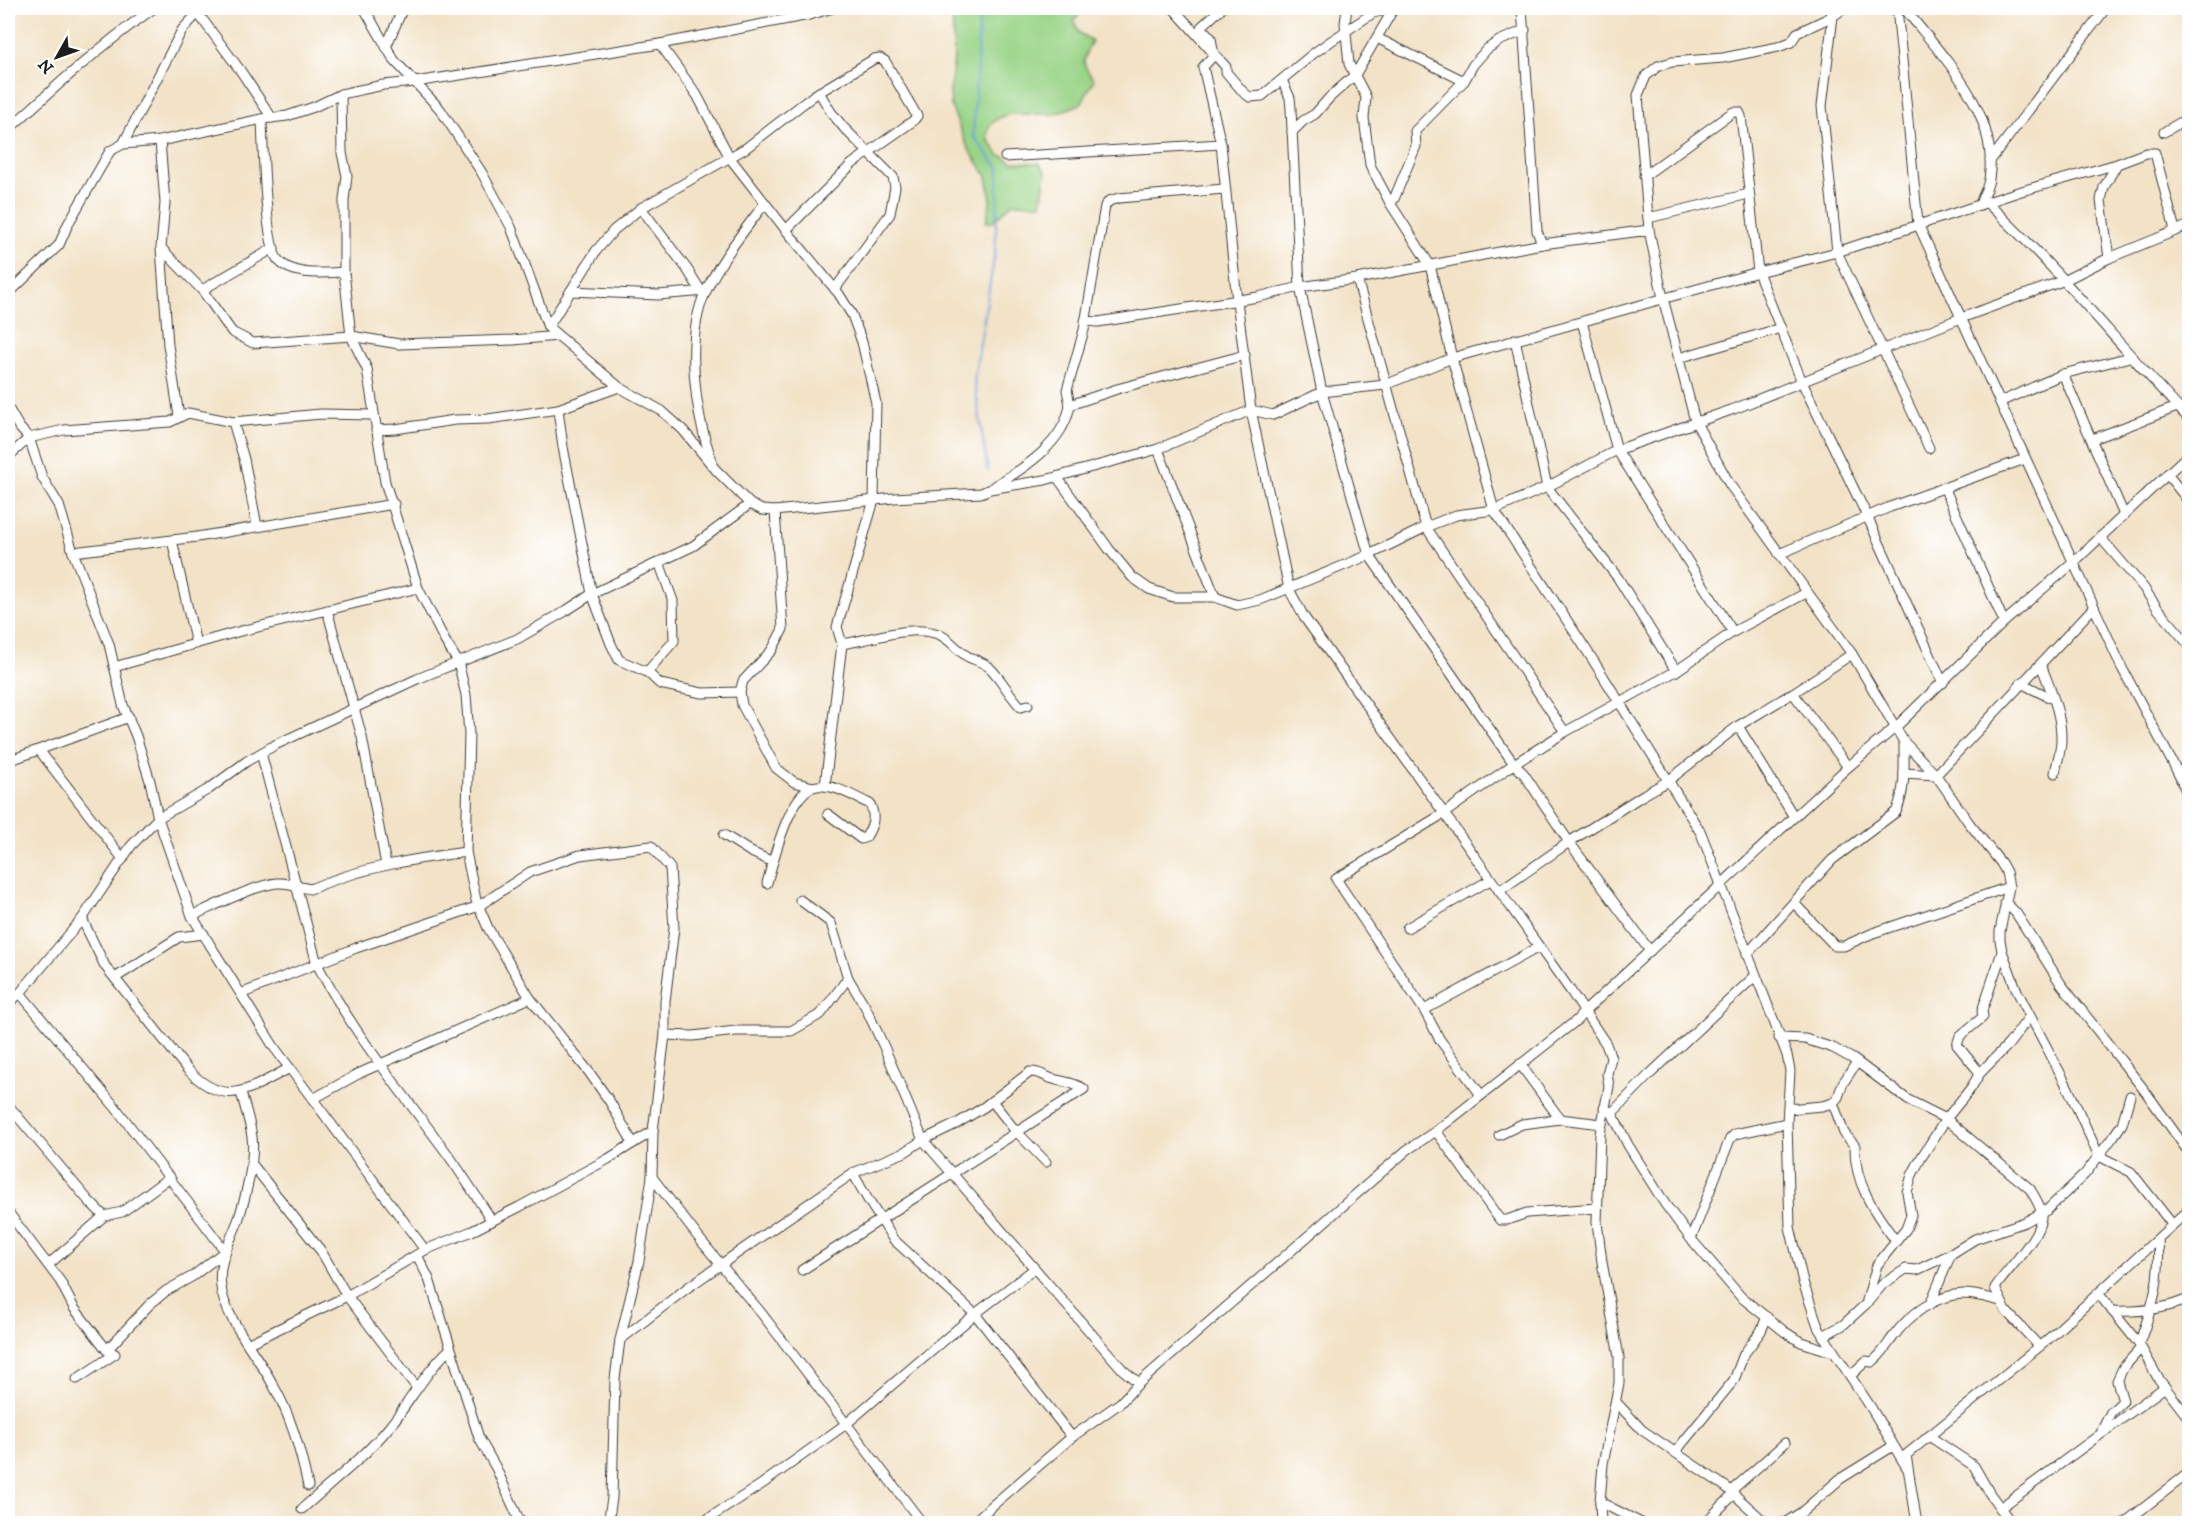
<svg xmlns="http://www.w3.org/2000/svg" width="2197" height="1531" font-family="'IM FELL DW Pica',serif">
	<rect width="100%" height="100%" fill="#fff"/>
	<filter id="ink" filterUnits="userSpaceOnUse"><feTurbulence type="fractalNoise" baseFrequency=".0167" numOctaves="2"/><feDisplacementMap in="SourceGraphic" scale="12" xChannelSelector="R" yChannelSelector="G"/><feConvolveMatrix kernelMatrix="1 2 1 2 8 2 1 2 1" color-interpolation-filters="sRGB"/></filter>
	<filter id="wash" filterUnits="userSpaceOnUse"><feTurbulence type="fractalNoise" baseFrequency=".008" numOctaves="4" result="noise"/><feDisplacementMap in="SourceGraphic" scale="24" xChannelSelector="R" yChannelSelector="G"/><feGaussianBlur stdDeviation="1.35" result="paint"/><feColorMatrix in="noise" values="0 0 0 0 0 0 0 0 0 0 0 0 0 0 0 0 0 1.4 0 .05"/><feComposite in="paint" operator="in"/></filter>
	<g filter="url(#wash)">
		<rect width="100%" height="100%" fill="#f2e2c6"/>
		<!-- green -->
		<path fill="#9ad487" stroke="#5b7852" stroke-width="1.5" d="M 952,8 L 1085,8 L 1074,20 L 1078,32 L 1092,41 C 1082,61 1080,61 1094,80 L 1081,104 L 1055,114 L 1009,114 L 997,119 L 989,126 L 987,137 L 999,155 L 1005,157 L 1012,162 L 1039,163 L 1046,172 L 1041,204 L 1013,203 L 992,222 L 986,222 L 991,199 L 987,176 L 968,148 L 951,106 L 950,90 L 954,58 Z"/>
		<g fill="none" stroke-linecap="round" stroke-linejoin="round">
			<!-- stream -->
			<path stroke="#71a2db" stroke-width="2" d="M 980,8 L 973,136 L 999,168 L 995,252 L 974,380 L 988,471"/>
		</g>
	</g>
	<g filter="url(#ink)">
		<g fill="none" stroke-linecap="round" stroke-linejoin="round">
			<defs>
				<g id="minor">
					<path d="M 194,8 L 240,70 L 272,118"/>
					<path d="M 364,8 L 394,60 L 440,109 L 482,173 L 511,227 L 548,327 L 619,387 L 662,411 L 683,430 L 716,470 L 750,504 L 762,510 L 775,511 L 894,498 L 981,493 L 990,489 L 1045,480 L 1158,449 L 1251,410 L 1273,415 L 1322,392 L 1385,385 L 1452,358 L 1758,272 L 1837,252 L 2018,192 L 2117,164 L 2146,153 L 2155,153 L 2175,230"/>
					<path d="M 1173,8 L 1226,67 L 1226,72 L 1244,93 L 1250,97 L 1262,96 L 1314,53 L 1331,41 L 1373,13 L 1394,8"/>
					<path d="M 1222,8 L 1201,27 L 1211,38 L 1214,55 L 1203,67 L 1221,144 L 1237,301 L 1251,410 L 1289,589 L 1304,617 L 1570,990 L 1606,1044 L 1611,1058 L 1607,1074 L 1609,1086 L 1600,1134 L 1597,1222 L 1602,1262 L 1619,1357 L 1619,1383 L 1603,1464 L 1600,1502 L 1601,1524"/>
					<path d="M 1347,8 L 1345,23 L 1349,64 L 1366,97 L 1364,118 L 1370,165 L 1390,203 L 1430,265 L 1452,358 L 1494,510 L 1593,660 L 1701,833 L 1787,1055 L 1790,1071 L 1787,1123 L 1790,1227 L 1803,1282 L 1819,1329 L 1870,1406 L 1907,1468"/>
					<path d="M 1522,8 L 1537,231 L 1542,244"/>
					<path d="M 1845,8 L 1833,16 L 1822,106 L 1837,252 L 1929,448"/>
					<path d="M 1897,8 L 1918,224 L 2122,668 L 2178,773 L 2190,800"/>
					<path d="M 1904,8 C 1942,56 2000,112 1989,179 C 1988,188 1982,196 1980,205"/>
					<path d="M 1377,38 L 1464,81"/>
					<path d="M 660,44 L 697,95 L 730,158 L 786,230 L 839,294 L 852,315 L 862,342 L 876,403 L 874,500 L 837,627 L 842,644 L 825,786"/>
					<path d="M 386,47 L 403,8"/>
					<path d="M 1282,80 L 1290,98 L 1291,109 L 1300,287 L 1322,392 L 1369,555 L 1514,764 L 1524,774 L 1569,842 L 1650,951"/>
					<path d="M 819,92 L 831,112 L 844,128 L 893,177 L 895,187 L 890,214 L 835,289"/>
					<path d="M 341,94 L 342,153 L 347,176 L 344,200 L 344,272 L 351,336 L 367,369 L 385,482 L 418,588 L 445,641 L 458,662 L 466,695 L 469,734 L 466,852 L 476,900 L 488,928 L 530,998 L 589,1072 L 610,1102 L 633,1143"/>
					<path d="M 262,119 C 263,144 265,244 278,260 C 293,277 324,273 344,272"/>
					<path d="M 8,130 C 55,87 101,45 154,8"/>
					<path d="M 1292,132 L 1303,121 L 1315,114 L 1330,97 L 1355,75 L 1394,8"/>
					<path d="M 2164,132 L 2190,117"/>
					<path d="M 160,141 L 165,203 L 161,248 L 202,290 L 232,332 L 253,343 L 351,336 L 399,344 L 513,340 L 558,336"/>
					<path d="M 123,144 L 182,30 L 197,14"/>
					<path d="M 1005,157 L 1221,144"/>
					<path d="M 1990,161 L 2106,8"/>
					<path d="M 1644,176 L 1733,112 L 1739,112 L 1741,116 L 1758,272 L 1802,382 L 1867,516 L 1943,683"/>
					<path d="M 1390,203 L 1394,199 L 1416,146 L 1415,131 L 1464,81 L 1473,65 L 1487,49 L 1499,41 L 1525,30"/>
					<path d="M 1987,203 C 2060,270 2121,348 2190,420"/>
					<path d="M 641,208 L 687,269 L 701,291"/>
					<path d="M 1648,218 L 1749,194"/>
					<path d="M 1649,230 L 1638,95 L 1646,76 L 1658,66 L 1672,62 L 1723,58 L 1778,47 L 1791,42 L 1797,33 L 1833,16 L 1830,8"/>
					<path d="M 161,248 L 168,345 L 179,416"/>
					<path d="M 2109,258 L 2101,200 L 2104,187 L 2117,164"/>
					<path d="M 1357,279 L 1426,527 L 1565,732"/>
					<path d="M 202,290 L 274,248"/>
					<path d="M 571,291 L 658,295 L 706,291"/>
					<path d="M 8,294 L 59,245 L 68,224 L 110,151 L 123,144 L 160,141 L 262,119 L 287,116 L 314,107 L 341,94 L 383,85 L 415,82 L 660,44 L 809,15 L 833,8"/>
					<path d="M 1085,321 L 1098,322 L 1258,297 L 1300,287 L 1357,279 L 1542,244 L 1649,230 L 1663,298 L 1695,421 L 1730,485 L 1852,654 L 1904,742 L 1936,775 L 1969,823 L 2001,863 L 2006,872 L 2009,887 L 2000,931 L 2000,940 L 2002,951 L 2017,991 L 2067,1086 L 2099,1156 L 2131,1172 L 2172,1224"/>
					<path d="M 1582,322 L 1617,450 L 1733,632"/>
					<path d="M 548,327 L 596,251 L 614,230 L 641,208 L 746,148 L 813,96 L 874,59 L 880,58 L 885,61 L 917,116 L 913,121 L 852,164 L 786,230"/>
					<path d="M 1515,339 L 1547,487 L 1618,578 L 1676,671"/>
					<path d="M 1679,358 L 1781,328"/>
					<path d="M 2063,374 L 2124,515"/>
					<path d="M 2000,402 L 2063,374 L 2130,357"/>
					<path d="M 1070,405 L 1067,390 L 1084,330 L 1105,206 L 1109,201 L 1119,198 L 1224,189"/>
					<path d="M 8,408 L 19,427 L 29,438 L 42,477 L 59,505 L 73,552 L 109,644 L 123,705 L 136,736 L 150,781 L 158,818 L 192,916 L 274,1047 L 425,1250"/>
					<path d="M 558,409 L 563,447 L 592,594 L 611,644 L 619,660 L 647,672 L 660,684 L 702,693 L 740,692"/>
					<path d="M 233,422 L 244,459 L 257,526"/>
					<path d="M 376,430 L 395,429 L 455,420 L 488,419 L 558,409 L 619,387"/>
					<path d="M 2093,439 L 2177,407"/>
					<path d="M 1158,449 L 1215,597"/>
					<path d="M 8,457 L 29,438 L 64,430 L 170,422 L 188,413 L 233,422 L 321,414 L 373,415"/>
					<path d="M 712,461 C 695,414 684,337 706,291 C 721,259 744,231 765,203"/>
					<path d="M 2167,474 L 2190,503"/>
					<path d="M 1057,477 L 1109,549 L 1132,577 L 1149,589 L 1173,597 L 1215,597 L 1237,605 L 1260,600 L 1369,555 L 1426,527 L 1456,515 L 1494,510 L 1547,487 L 1617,450 L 1734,409 L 1961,318 L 2065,280 L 2109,258 L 2190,225"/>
					<path d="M 994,486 C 1025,468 1064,443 1070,405 L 1117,389 L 1245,355"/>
					<path d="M 1944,487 L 2004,622"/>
					<path d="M 775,511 L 783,629 L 772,650 L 743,681 L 740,692 L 742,705 L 776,768 L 794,782 L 813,787"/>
					<path d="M 2100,537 L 2143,587 L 2158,609 L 2190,646"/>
					<path d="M 172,540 L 196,644"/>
					<path d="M 73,552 L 197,537 L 394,504"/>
					<path d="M 1779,554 L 1890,507 L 2025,459"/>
					<path d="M 327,610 L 362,737 L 386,865"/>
					<path d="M 842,644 C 872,640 909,624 938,634 C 949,638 955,648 964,654 C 971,660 981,660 989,667 C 1001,678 1009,695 1021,707 L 1028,705"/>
					<path d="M 2041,665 C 2050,688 2062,715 2061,740 C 2061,751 2057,762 2055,773"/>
					<path d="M 114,667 L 237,632 L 418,588"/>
					<path d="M 647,672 L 674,641 L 673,601 L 659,562"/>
					<path d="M 2021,683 L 2053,699"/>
					<path d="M 1793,693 L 1848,767"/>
					<path d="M 1738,726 L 1794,817"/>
					<path d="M 39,750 L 123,859"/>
					<path d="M 261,753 L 317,964 C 353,1034 403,1093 449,1156 C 464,1177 478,1199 492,1221"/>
					<path d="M 8,761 L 129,717"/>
					<path d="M 1904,773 L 1936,775 L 2094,607"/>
					<path d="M 2178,773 L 2190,764"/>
					<path d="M 724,835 L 751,852 L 773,862"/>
					<path d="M 767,883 C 773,862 790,788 817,786 C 835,784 854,797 870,804 C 876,818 873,825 866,837 L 861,839 L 828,814"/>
					<path d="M 1499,891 L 1569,842 L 1645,794 L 1668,781 L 1738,726 L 1793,693 L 1852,654"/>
					<path d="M 800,900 L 831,923 L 848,978 L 865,1006 L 885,1049 L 923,1140 L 1123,1370 L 1139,1383 L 1120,1403 L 1072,1437"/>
					<path d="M 2005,902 L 2016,913 L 2061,984 L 2145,1091 L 2190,1154"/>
					<path d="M 1794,903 L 1835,946 L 1844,946 L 1873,933 L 2009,887"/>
					<path d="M 192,916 C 214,906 255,885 277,883 C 290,882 299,887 310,889 C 360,868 412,859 466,852"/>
					<path d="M 82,919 L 105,966 L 187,1069 C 227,1110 248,1089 290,1068"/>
					<path d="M 1407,928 L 1490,880"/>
					<path d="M 1747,954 L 1832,860 L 1896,812 C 1906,790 1904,765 1904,742"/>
					<path d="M 115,978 L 179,937 L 204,934"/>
					<path d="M 20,993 L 116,1108 L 225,1251"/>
					<path d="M 243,993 L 356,948 L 479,906 L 530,872 L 580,855 L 651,846 L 670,868 L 674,928 L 665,1001 L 665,1035 L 653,1131 L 652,1177 L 639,1261 L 620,1340 L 615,1379 L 612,1498 L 608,1524"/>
					<path d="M 8,1004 L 20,993 L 82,919 L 131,846 L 158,818 L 209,789 L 247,761 L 275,745 L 417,679 L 517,639 L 564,612 L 592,594 L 693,546 L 750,504"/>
					<path d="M 1424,1010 L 1336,879 L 1443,814 L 1514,764 L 1565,732 L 1676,671 L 1733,632 L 1806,593"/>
					<path d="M 665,1035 L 693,1036 L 736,1031 L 791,1031 L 821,1014 L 848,978"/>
					<path d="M 1779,1038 L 1805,1039 L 1833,1048 L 1853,1059 L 1908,1100 L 1946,1119 L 2030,1189 C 2034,1196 2039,1203 2041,1211 C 2045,1234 2007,1269 1995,1288 L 2006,1311 L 2039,1346"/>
					<path d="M 1520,1064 L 1560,1119"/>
					<path d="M 1980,1073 L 1957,1045 L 1960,1036 L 1983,1017 L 1982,1011 L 2002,952"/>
					<path d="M 241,1093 C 245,1107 250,1122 252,1137 C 255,1159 246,1196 239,1218 C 231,1241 217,1261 221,1287 C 224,1317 258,1356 272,1383 C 291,1416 300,1449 308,1486"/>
					<path d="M 1481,1095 L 1440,1040 L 1424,1010 L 1539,947"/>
					<path d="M 313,1099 L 360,1073 L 530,998"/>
					<path d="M 992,1101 L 1014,1129 L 1046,1162"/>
					<path d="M 1833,1103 L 1844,1133 L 1855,1146 C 1854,1183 1874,1212 1896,1241"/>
					<path d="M 8,1105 L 88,1200 L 104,1216"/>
					<path d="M 1604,1108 L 1612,1113 L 1628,1145 L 1665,1204 L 1691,1239 L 1741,1297 L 1785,1332 L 1801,1342 L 1833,1352"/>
					<path d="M 1788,1109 L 1822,1106 L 1833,1103 L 1838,1097 L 1843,1083 L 1857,1062"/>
					<path d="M 1612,1113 L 1649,1075 L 1755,976"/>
					<path d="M 1499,1135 L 1522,1124 L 1560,1119 L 1602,1124"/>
					<path d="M 251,1163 L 321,1251 L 347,1296 L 417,1388"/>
					<path d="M 652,1177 L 702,1242 L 762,1314 L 923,1524"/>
					<path d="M 1597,1208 L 1527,1213 L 1507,1220 L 1500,1220 L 1436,1131 L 1577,1020 L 1584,1012 L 1848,767 L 1896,727 L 2004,622 L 2073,563 L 2190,453"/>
					<path d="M 8,1212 L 60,1281 L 74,1308 L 107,1350"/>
					<path d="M 1691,1239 L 1730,1139 L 1735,1134 L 1787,1123"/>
					<path d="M 417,1255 L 429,1279 L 479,1438 L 496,1468 L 521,1524"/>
					<path d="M 48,1265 L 104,1216 L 122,1212 L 170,1177"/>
					<path d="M 802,1270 C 896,1210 990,1150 1084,1089 C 1073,1082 1062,1082 1050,1078 C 1042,1075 1038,1071 1030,1072 L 984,1107 L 958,1123 L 923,1140 L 905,1152 L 853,1173 C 862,1190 871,1206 882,1221 L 893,1239 L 975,1314 L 1072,1437 L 971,1524"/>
					<path d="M 2098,1293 L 2139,1344 L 2158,1378 L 2190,1420"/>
					<path d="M 1867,1300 L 1877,1265 L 1906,1229 L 1911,1215 L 1907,1192 L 1912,1175 L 1921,1158 L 1946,1119 L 1971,1088 L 1980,1073 L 2009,1044 L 2029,1017"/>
					<path d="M 1931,1302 L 1951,1254"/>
					<path d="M 2112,1311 C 2138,1312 2166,1310 2190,1298"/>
					<path d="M 1823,1336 L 1843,1325 L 1866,1304 L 1883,1284 L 1906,1269 L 1917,1270 L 1951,1254 L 1975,1239 L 2025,1222 L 2047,1210 L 2085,1174 L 2113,1137 L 2122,1124 L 2130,1096"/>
					<path d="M 620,1340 L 687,1288 L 853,1173"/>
					<path d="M 249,1343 L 347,1296 L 425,1250 L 472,1231 L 519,1207 L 608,1159 L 653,1131"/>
					<path d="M 2139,1344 C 2153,1305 2161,1281 2158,1239"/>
					<path d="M 1850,1376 L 1866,1361 L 1872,1362 C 1882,1355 1886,1346 1893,1337 C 1909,1315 1935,1295 1963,1294 C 1976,1294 1988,1298 2000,1301"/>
					<path d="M 77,1379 L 115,1354 L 107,1350 L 149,1305 L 166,1291 L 193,1276 L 225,1251"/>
					<path d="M 1139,1383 L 1407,1150 L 1436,1131"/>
					<path d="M 1616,1402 L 1642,1430 L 1726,1487 L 1767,1524"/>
					<path d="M 2102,1430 L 2111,1412 L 2123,1401 L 2117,1381 L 2123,1368 L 2140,1349"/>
					<path d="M 1929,1436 L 1974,1466 L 1990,1494 L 2012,1524"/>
					<path d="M 1676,1451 L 1734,1380 L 1744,1354 L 1761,1331 L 1767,1317"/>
					<path d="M 1731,1491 L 1785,1443"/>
					<path d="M 1600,1502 L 1643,1524"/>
					<path d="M 2000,1508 L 2165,1387"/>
					<path d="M 302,1509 C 332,1482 365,1457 390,1426 C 411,1400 426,1371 450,1349"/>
					<path d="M 700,1524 L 762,1484 L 846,1424 L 975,1314 L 1034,1269"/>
					<path d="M 1704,1524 L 1734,1494"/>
					<path d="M 1783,1524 L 1802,1512 L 1840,1479 L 1893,1446"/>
					<path d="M 1917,1524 L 1906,1455 L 2045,1342 L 2190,1209"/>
					<path d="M 2123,1524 L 2190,1472"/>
				</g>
			</defs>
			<!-- minor casing -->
			<use href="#minor" stroke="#3c3a36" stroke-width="11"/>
			<!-- minor -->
			<use href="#minor" stroke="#fff" stroke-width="9"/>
		</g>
	</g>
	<!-- margin -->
	<rect width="2197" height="1531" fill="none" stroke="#fff" stroke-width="30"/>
	<!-- north arrow -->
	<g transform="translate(57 57) rotate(230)" stroke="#ffffff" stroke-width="4.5" paint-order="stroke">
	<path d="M0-4.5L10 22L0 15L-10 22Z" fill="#1c1c1c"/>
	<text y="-9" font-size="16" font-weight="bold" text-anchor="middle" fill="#1c1c1c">N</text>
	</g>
</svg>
